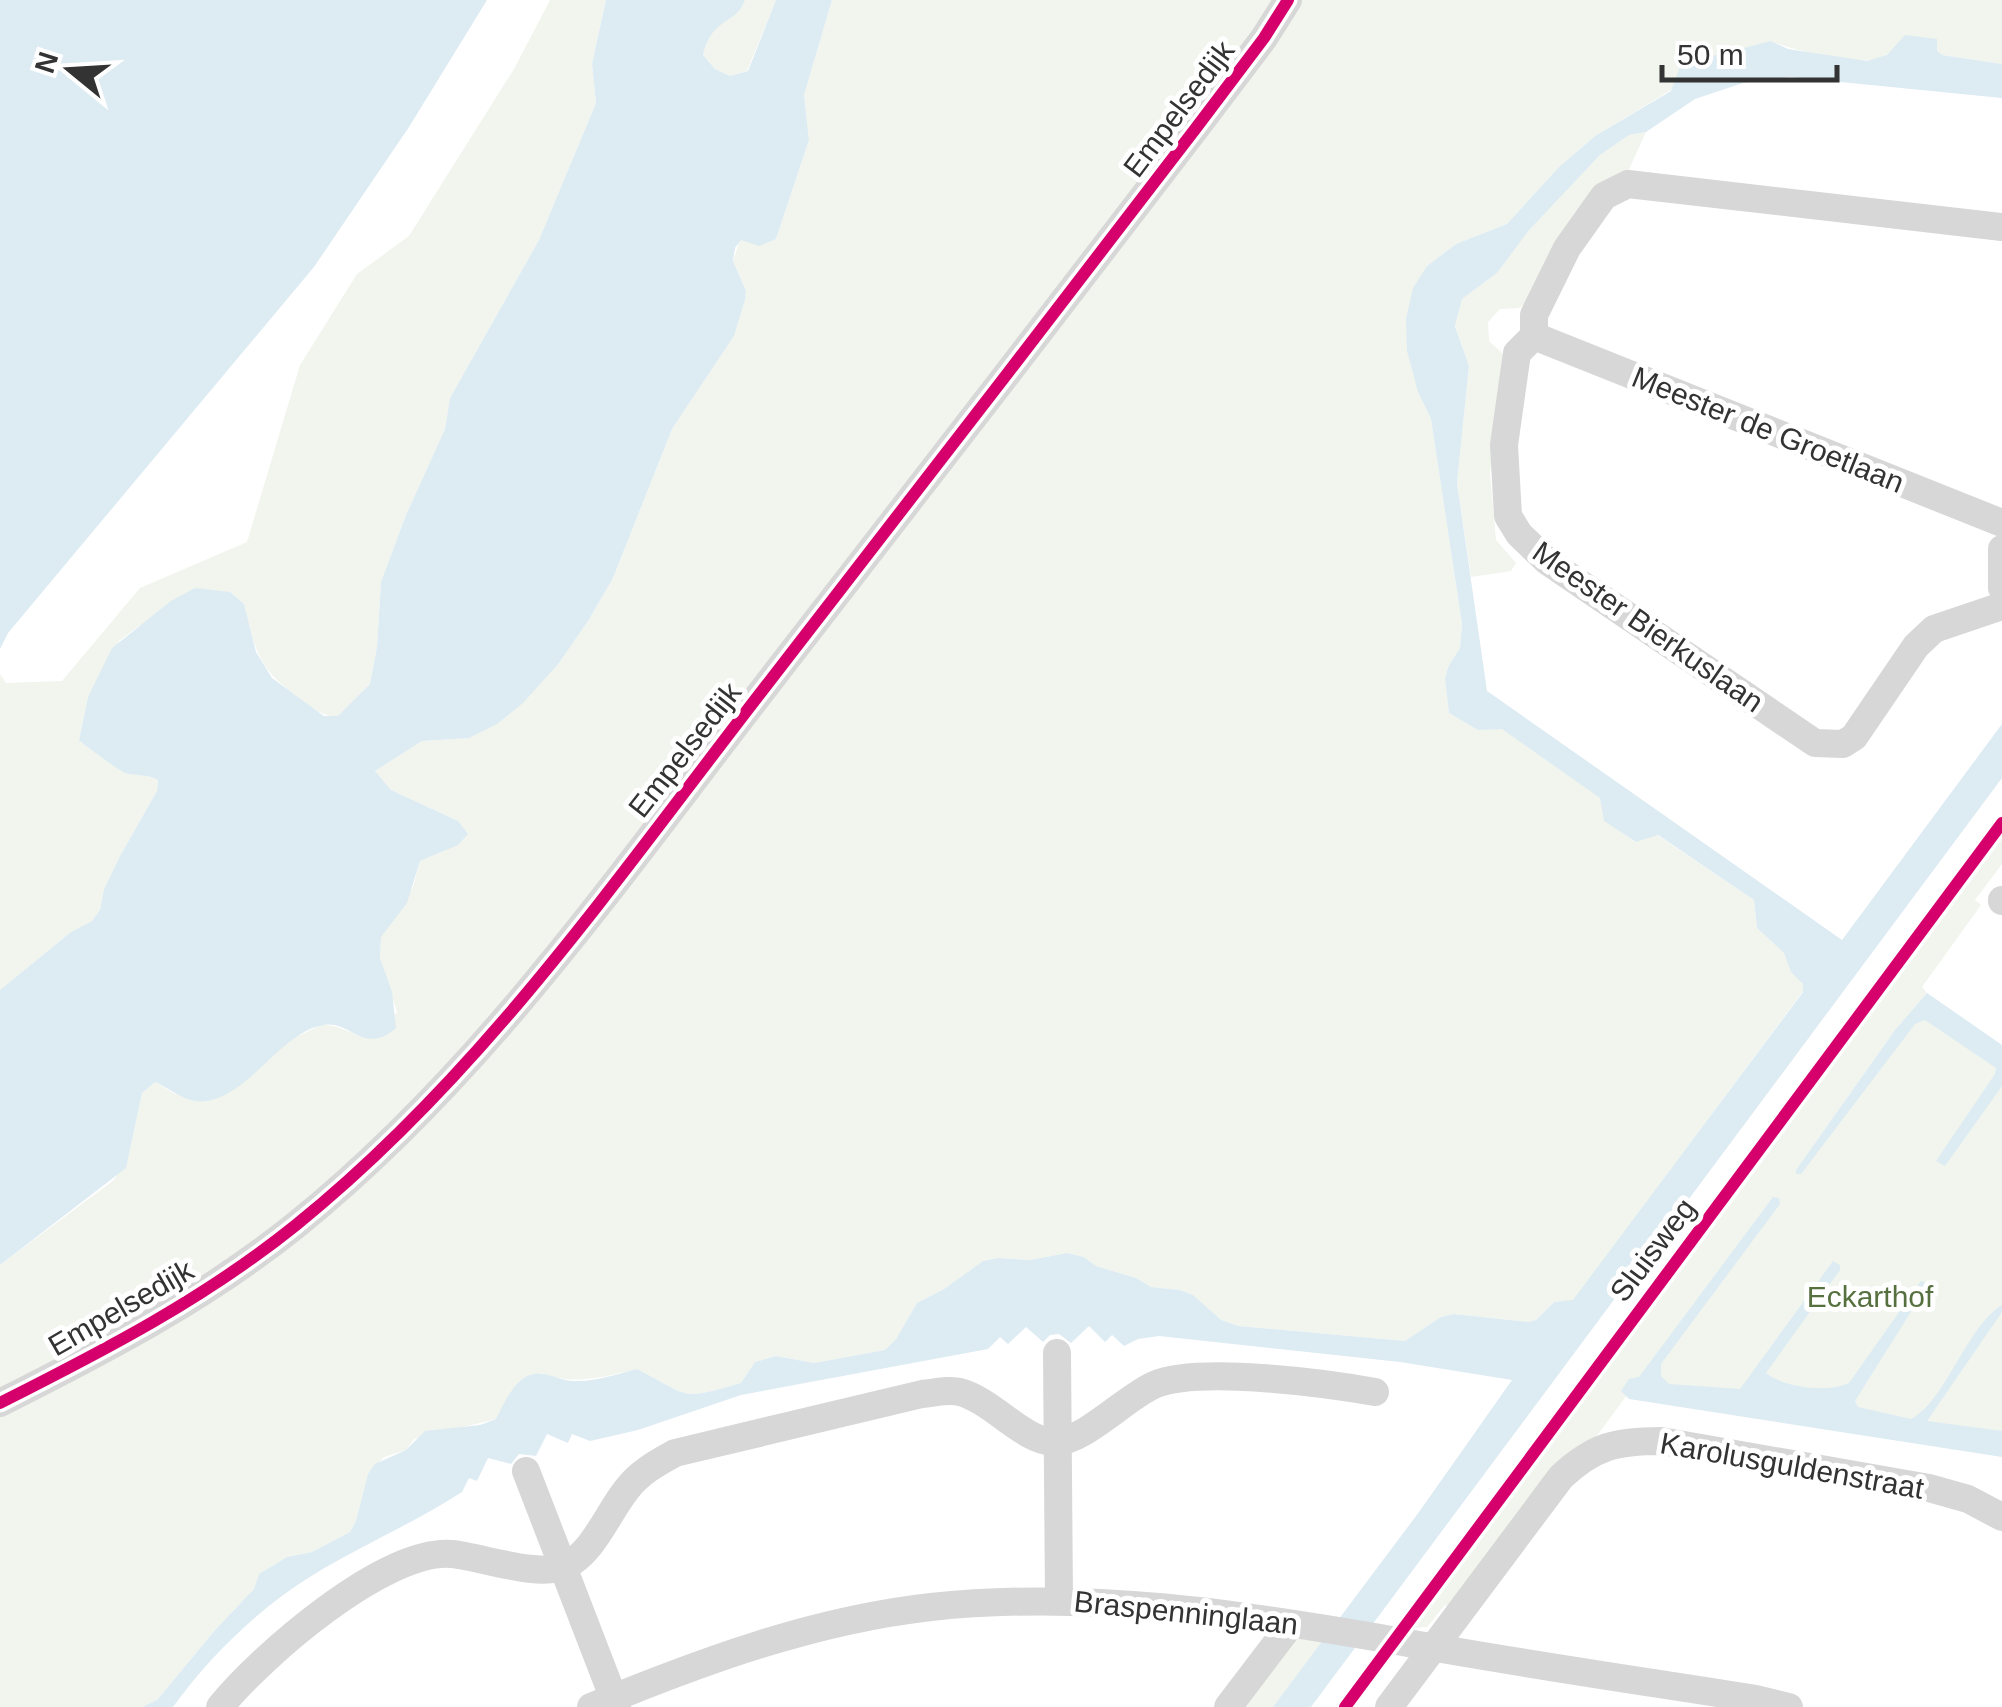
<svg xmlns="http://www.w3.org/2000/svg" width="2002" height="1707" font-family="Arial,sans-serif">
	<rect width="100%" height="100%" fill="#fff"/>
	<!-- green -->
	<g fill="#f1f5ed">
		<path d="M 550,0 L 606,0 L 592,64 L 596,103 L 539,240 L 450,398 L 445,429 L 406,515 L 381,582 L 377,647 L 370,684 L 338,717 C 322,716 314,709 302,700 C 269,676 258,664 249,623 L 140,625 L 119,641 L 88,697 L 79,740 C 84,745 121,772 126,773 C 137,776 147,774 158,780 L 157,791 L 120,856 L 104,889 L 100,910 L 92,921 L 71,932 L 0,990 L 0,674 L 6,683 L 62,681 L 140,588 L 247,542 L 300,365 L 357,274 L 409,236 L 514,69 Z"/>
		<path d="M 745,0 L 776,0 L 747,71 L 730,76 L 715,69 L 703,55 C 713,15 736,26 745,0 Z"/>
		<path d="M 832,0 L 1277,0 L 736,711 L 434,1090 L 236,1260 L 0,1396 L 0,1265 L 114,1180 L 129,1153 L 142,1093 L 155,1082 L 175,1094 L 321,1025 C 343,1024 351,1037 373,1038 L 397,1012 L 380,958 L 381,937 L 413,887 L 420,861 L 444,851 L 458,821 L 391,790 L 375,771 L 422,741 L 469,738 L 559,663 L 588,621 L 613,578 L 672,429 L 734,336 L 745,300 L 746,291 L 733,261 L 740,240 L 776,239 L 809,140 L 804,95 Z"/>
		<path d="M 1299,0 L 2002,0 L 2002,64 L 1942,55 L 1906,35 C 1899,43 1891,53 1882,58 C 1864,67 1790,50 1771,41 L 1671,90 L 1595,136 L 1558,168 L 1507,224 L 1456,244 L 1427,266 L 1418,392 L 1431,419 L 1462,624 L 1460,648 L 1448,667 L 1445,679 L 1449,713 L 1478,730 L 1502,728 L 1601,798 L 1605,821 L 1635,842 L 1657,835 L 1754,900 L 1757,928 L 1784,953 L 1791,971 L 1803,984 L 1803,991 L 1573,1301 L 1554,1302 L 1536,1320 L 1528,1322 L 1454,1314 L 1441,1317 L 1405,1341 L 1238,1326 L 1221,1321 L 1193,1295 L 1180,1290 L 1151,1287 L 1136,1278 L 1096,1266 L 1084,1257 L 1067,1253 L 1030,1260 L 998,1258 L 983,1261 L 944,1289 L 917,1303 L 896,1339 L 885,1350 L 814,1363 L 776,1356 L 755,1362 L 741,1383 C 678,1401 692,1397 637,1369 C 603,1377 575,1386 541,1373 L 512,1390 L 496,1419 L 414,1439 L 406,1450 L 384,1457 L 368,1475 L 356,1521 L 350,1532 L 312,1552 L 287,1557 L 259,1574 L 254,1589 L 216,1629 L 157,1700 L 142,1707 L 0,1707 L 0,1417 L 48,1393 L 407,1134 Z"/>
		<path d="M 1646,132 L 1625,178 L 1530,302 L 1519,308 L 1500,309 L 1488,322 L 1489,341 L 1503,354 L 1490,473 L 1496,540 L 1516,563 L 1511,571 L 1471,577 L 1457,483 L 1469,366 L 1455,325 L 1462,299 L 1497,273 L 1528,230 L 1600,155 L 1629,135 Z"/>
		<path d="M 2002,836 L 2002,864 L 1975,900 L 1981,905 L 1922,987 L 1927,993 L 1895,1030 L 1796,1170 L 1928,997 L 2002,1051 L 2002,1452 L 1633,1392 L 1773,1197 L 1596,1437 L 1449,1607 L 1445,1605 L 1427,1627 L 1414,1628 Z"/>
		<path d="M 1294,1638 L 1323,1642 L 1273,1707 L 1238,1707 Z"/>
	</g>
	<!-- water -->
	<g fill="#ddebf3">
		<path d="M 0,0 L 487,0 L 409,127 L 314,267 L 8,633 L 0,649 Z"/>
		<path d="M 606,0 L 745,0 C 736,26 713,15 703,55 L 715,69 L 730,76 L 748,71 L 776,0 L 832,0 L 804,95 L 809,140 L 776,239 L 759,246 L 741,240 L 735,248 L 733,261 L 746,291 L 745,300 L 734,336 L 672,429 L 613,578 L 588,621 L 559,663 L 523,703 L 497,724 L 469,738 L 422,741 L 375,771 L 391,790 L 458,821 L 468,834 L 458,845 L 420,861 L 407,903 L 381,937 L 380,958 L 392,992 L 396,1028 C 364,1056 350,1020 324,1025 C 282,1031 250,1095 206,1101 C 187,1104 171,1089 155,1082 L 142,1093 L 126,1168 L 0,1265 L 0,990 L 71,932 L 92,921 L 100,910 L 104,889 L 120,856 L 157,791 L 158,780 C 147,774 137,776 125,773 C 121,772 84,745 79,740 L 88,697 L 112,648 L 171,601 L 195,588 L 230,592 L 244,604 L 256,652 L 272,678 L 324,716 L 338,716 L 370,684 L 377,647 L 381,582 L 406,515 L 445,429 L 450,398 L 539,240 L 596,103 L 592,64 Z"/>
		<path d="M 1905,35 L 1937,39 L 1937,51 L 1942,55 L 2002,64 L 2002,98 L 1790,77 L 1743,83 L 1695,99 L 1646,132 L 1629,135 L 1600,155 L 1529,230 L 1497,273 L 1462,299 L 1455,326 L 1469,366 L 1457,483 L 1487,691 L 1842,940 L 2002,724 L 2002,778 L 1311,1707 L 1273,1707 L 1419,1512 L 1512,1380 L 1400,1362 L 1159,1336 L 1138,1339 L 1124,1346 L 1112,1335 L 1105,1342 L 1089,1326 L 1071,1343 L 1059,1334 L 1050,1335 L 1043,1342 L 1026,1327 L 1008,1344 L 1000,1337 L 988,1349 L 741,1395 L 638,1430 L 590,1441 L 572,1434 L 568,1443 L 547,1434 L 536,1456 L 519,1454 L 511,1464 L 488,1458 L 477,1481 L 469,1478 L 462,1492 C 414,1523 362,1545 313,1575 C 259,1608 210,1656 173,1707 L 142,1707 L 157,1700 L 216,1629 L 254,1589 L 259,1574 L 287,1557 L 312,1552 L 350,1532 L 356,1521 L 368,1474 L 375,1464 L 406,1450 L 425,1431 L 480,1425 L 496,1419 C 506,1400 518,1369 544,1374 C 555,1376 563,1381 574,1381 C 595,1382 617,1374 637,1369 C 692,1397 678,1401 741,1383 L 755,1362 L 776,1356 L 814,1363 L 885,1350 L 896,1339 L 917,1303 L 944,1289 L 983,1261 L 998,1258 L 1030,1260 L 1067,1253 L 1084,1257 L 1096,1266 L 1136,1278 L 1151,1287 L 1180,1290 L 1193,1295 L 1221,1320 L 1238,1326 L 1405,1341 L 1441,1317 L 1454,1314 L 1528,1322 L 1536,1320 L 1554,1302 L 1573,1300 L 1803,992 L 1803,984 L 1791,972 L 1784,953 L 1757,928 L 1754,900 L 1658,835 L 1636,842 L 1604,821 L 1600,798 L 1502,729 L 1478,730 L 1449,713 L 1445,679 L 1448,667 L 1460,648 L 1462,624 L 1431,419 L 1418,392 L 1407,351 L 1406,319 L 1413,288 L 1427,266 L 1456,244 L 1507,224 L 1558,168 L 1595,136 L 1671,91 L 1681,64 L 1771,41 L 1788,49 L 1867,61 L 1887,55 Z"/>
		<path d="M 1927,993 L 2002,1045 L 2002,1086 L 1945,1166 L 1936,1161 L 1995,1074 L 1996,1068 L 1925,1020 L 1915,1024 L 1801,1174 L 1796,1174 L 1796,1170 L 1895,1030 Z"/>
		<path d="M 1773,1197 L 1779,1198 L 1780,1204 L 1661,1364 L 1661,1376 L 1669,1384 L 1740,1389 L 1833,1261 L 1840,1265 L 1840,1270 L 1766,1373 C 1785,1388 1827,1393 1849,1383 L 1921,1281 L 1929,1283 L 1855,1401 L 1858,1407 L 1911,1419 C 1945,1402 1967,1326 2002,1305 L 2002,1312 L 1927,1421 L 2002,1431 L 2002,1457 L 1629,1399 L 1621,1391 L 1629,1379 L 1639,1377 Z"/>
	</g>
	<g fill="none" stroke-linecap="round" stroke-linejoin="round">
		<!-- minor -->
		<g stroke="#d7d7d7" stroke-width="28">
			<path d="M 2002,227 L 1628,184 L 1604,196 L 1567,248 L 1534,315 L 1534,336 L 1517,353 L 1504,445 L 1508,516 L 1519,534 L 1547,561 L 1815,743 L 1843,744 L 1854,737 L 1916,646 L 1934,629 L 2002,606"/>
			<path d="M 1534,336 L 2002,523"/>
			<path d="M 2002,549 L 2002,588"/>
			<path d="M 2002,900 L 2002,901"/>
			<path d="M 1057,1353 L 1059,1599"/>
			<path d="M 0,1403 C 105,1350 204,1299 296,1225 C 482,1075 617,878 762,691 C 907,504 1052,316 1196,128 L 1264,38 L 1288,0"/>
			<path d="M 526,1471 L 617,1707"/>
			<path d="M 220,1707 C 260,1657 385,1548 452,1554 C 482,1557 538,1578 565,1566 C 594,1552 607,1514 627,1489 C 640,1472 657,1463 675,1453 L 922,1394 C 934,1393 949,1389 960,1392 C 993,1401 1023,1441 1054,1442 C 1083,1443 1126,1397 1154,1385 C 1197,1366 1325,1383 1375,1392"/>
			<path d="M 591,1707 C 700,1662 814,1620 931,1607 C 1088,1590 1243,1614 1397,1641 C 1516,1663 1636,1680 1756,1699 L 1789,1707"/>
			<path d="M 1228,1707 L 1291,1624"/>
			<path d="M 1389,1707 L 1561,1477 C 1594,1446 1616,1441 1661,1441 L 1929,1488 L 1968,1499 L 2002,1517"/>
		</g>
		<defs>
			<g id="cycleway">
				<path d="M 0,1403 C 105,1350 204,1299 296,1225 C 482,1075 617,878 762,691 C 907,504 1052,316 1196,128 L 1264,38 L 1288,0"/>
				<path d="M 1345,1707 L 2002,823"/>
			</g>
		</defs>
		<!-- cycleway casing -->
		<use href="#cycleway" stroke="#fff" stroke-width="19"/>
		<!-- cycleway -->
		<use href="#cycleway" stroke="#d6006c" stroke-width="12"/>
	</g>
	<g text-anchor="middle" stroke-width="10" stroke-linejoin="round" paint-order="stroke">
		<!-- street labels -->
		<g font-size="30" fill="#333" stroke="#fff">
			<text transform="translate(1179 109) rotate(-53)" y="10">Empelsedijk</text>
			<text transform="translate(1768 430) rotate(22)" y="10">Meester de Groetlaan</text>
			<text transform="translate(1648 627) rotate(35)" y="10">Meester Bierkuslaan</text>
			<text transform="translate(685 750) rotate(-52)" y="10">Empelsedijk</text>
			<text transform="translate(1653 1250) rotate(-53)" y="10">Sluisweg</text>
			<text transform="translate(121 1308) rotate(-30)" y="10">Empelsedijk</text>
			<text transform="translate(1792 1466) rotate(10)" y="10">Karolusguldenstraat</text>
			<text transform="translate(1186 1613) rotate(6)" y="10">Braspenninglaan</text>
		</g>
		<!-- park labels -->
		<g font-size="30" fill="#56703f" stroke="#fff">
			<text x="1870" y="1307">Eckarthof</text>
		</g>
	</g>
	<!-- north arrow -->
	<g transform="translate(70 70) rotate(288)" stroke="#ffffff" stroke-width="8" paint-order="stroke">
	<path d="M0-8L18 38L0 25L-18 38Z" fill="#333333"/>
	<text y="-15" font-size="28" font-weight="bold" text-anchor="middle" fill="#333333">N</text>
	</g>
	<!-- scale -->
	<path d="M1662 65v15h175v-15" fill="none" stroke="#333333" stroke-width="5"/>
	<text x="1677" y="65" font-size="30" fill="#333333" stroke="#ffffff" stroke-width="8" paint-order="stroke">50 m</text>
</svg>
